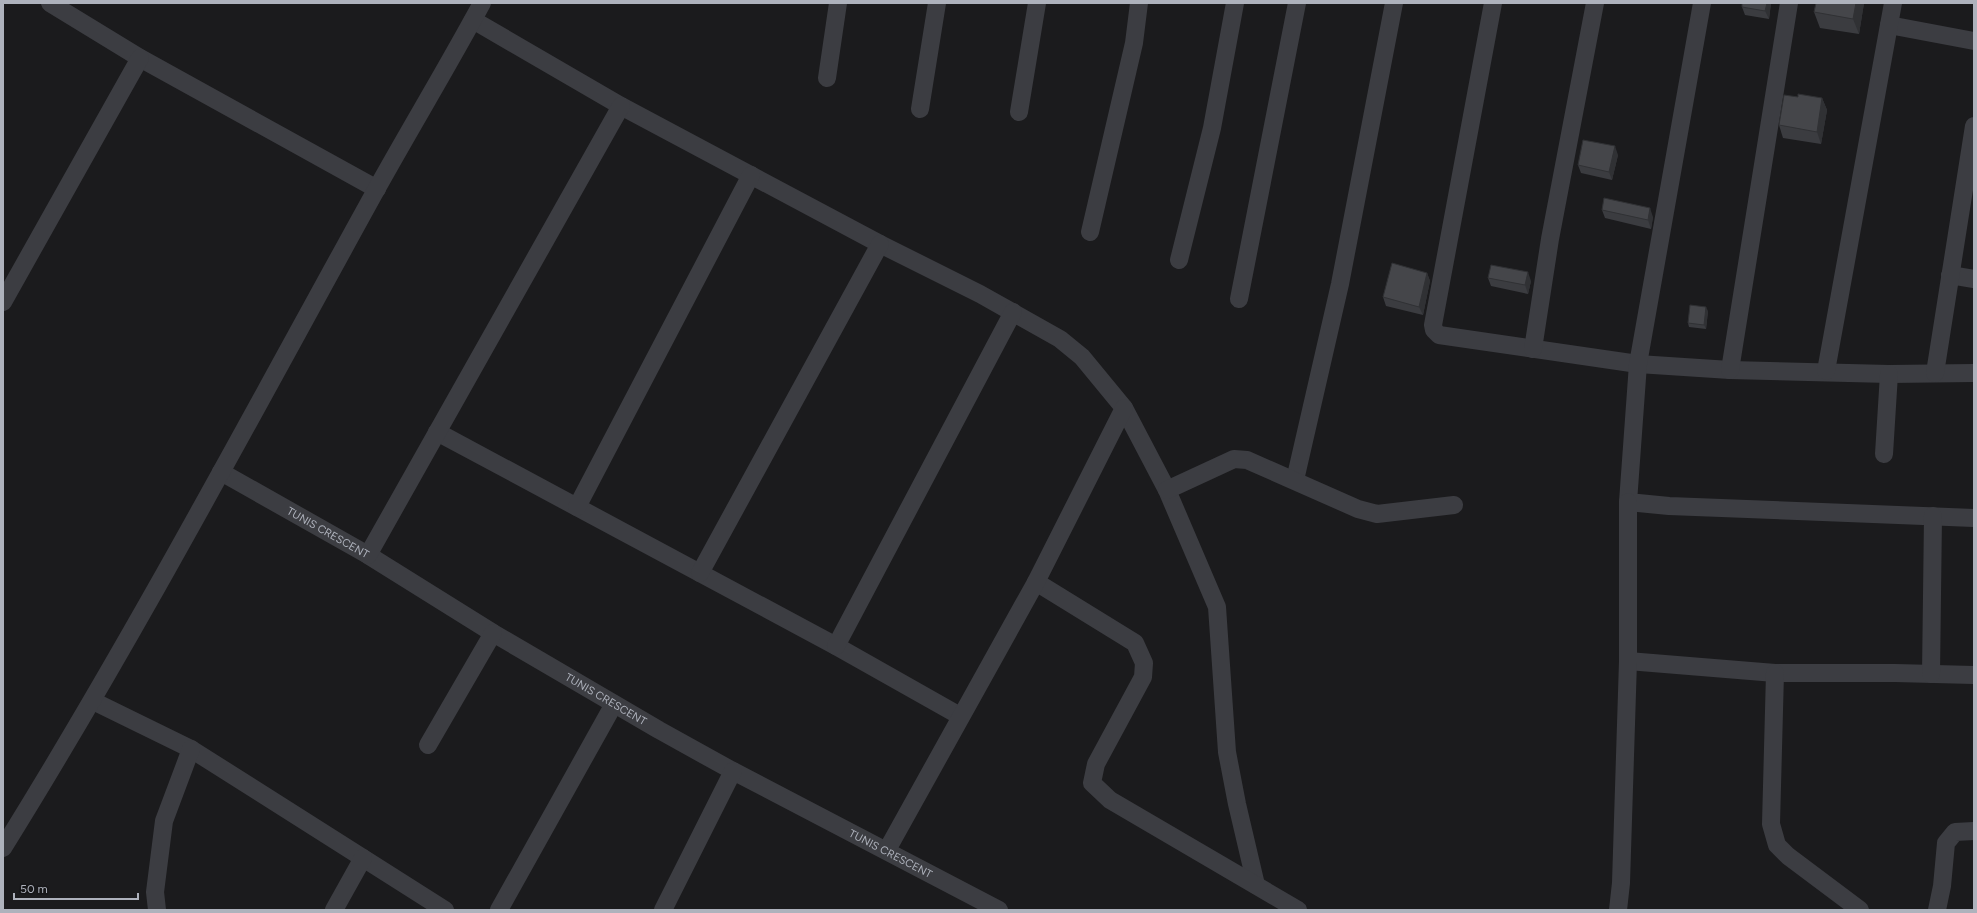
<svg xmlns="http://www.w3.org/2000/svg" width="1977" height="913" font-family="Figtree,sans-serif">
	<rect width="100%" height="100%" fill="#1b1b1d"/>
	<g fill="none" stroke-linecap="round" stroke-linejoin="round">
		<!-- minor -->
		<g stroke="#3c3d42" stroke-width="18">
			<path d="M 50,3 L 140,58 L 377,189"/>
			<path d="M 1493,3 L 1433,325 L 1434,330 L 1439,335 L 1638,364 L 1730,370 L 1889,374 L 1974,373"/>
			<path d="M 1702,3 L 1638,364 L 1628,502 L 1669,506 L 1974,518"/>
			<path d="M 473,20 L 621,106 L 880,244 L 980,294 L 1060,339 L 1082,357 L 1124,408 L 1167,490 L 1217,607 L 1227,752 L 1237,804 L 1256,885"/>
			<path d="M 1889,25 L 1974,41"/>
			<path d="M 827,78 L 838,3"/>
			<path d="M 920,109 L 937,3"/>
			<path d="M 1019,112 L 1037,3"/>
			<path d="M 1090,232 L 1134,43 L 1139,3"/>
			<path d="M 1179,260 L 1212,128 L 1235,3"/>
			<path d="M 1950,275 L 1974,279"/>
			<path d="M 1239,299 L 1297,3"/>
			<path d="M 3,302 L 140,58"/>
			<path d="M 1533,349 L 1550,239 L 1595,3"/>
			<path d="M 1730,370 L 1789,3"/>
			<path d="M 1826,371 L 1893,3"/>
			<path d="M 1935,373 L 1974,126"/>
			<path d="M 437,432 L 836,646 L 960,716"/>
			<path d="M 1884,454 L 1889,374"/>
			<path id="s1" d="M 221,472 L 368,555 L 493,633 L 659,730 L 733,771 L 999,910"/>
			<path d="M 1295,480 L 1340,284 L 1394,3"/>
			<path d="M 1167,490 L 1234,459 L 1247,460 L 1358,509 L 1377,514 L 1454,505"/>
			<path d="M 577,507 L 751,175"/>
			<path d="M 368,555 L 621,106"/>
			<path d="M 700,573 L 880,244"/>
			<path d="M 1036,582 L 1135,643 L 1144,663 L 1143,677 L 1096,764 L 1092,783 L 1110,800 L 1298,910"/>
			<path d="M 836,646 L 1013,312"/>
			<path d="M 1628,661 L 1775,673 L 1895,673 L 1974,675"/>
			<path d="M 1775,673 L 1771,824 L 1777,845 L 1788,856 L 1860,910"/>
			<path d="M 1931,674 L 1933,516"/>
			<path d="M 93,701 L 191,749 L 445,910"/>
			<path d="M 428,745 L 493,633"/>
			<path d="M 3,848 C 136,634 254,411 376,190 C 411,127 448,66 482,3"/>
			<path d="M 887,850 L 1036,582 L 1124,408"/>
			<path d="M 157,910 L 155,892 L 164,821 L 191,749"/>
			<path d="M 334,910 L 363,858"/>
			<path d="M 499,910 L 614,704"/>
			<path d="M 663,910 L 733,771"/>
			<path d="M 1618,910 L 1621,883 L 1628,661 L 1628,502"/>
			<path d="M 1937,910 L 1942,886 L 1946,843 L 1955,832 L 1974,831"/>
		</g>
	</g>
	<!-- wall -->
	<g fill="#3b3c40">
		<path d="M 1742,3 L 1771,3 L 1769,19 L 1745,15 L 1742,7 Z"/>
		<path d="M 1864,3 L 1859,34 L 1820,28 L 1814,12 Z"/>
		<path d="M 1798,97 L 1822,98 L 1827,110 L 1821,144 L 1783,138 L 1779,125 Z"/>
		<path d="M 1618,155 L 1612,180 L 1581,173 L 1578,165 Z"/>
		<path d="M 1602,210 L 1653,217 L 1651,229 L 1605,218 Z"/>
		<path d="M 1427,273 L 1430,281 L 1423,315 L 1386,306 L 1383,297 Z"/>
		<path d="M 1488,278 L 1531,281 L 1528,294 L 1491,286 Z"/>
		<path d="M 1708,311 L 1706,329 L 1689,327 L 1688,323 Z"/>
	</g>
	<!-- shaded-wall -->
	<g fill="#303134">
		<path d="M 1767,3 L 1771,3 L 1769,19 L 1765,11 Z"/>
		<path d="M 1856,3 L 1864,3 L 1859,34 L 1853,19 Z"/>
		<path d="M 1822,98 L 1827,110 L 1821,144 L 1817,132 Z"/>
		<path d="M 1615,146 L 1618,155 L 1612,180 L 1609,172 Z"/>
		<path d="M 1650,208 L 1653,217 L 1651,229 L 1648,220 Z"/>
		<path d="M 1528,272 L 1531,281 L 1528,294 L 1525,285 Z"/>
		<path d="M 1427,273 L 1430,281 L 1423,315 L 1419,307 Z"/>
		<path d="M 1706,307 L 1708,311 L 1706,329 L 1704,325 Z"/>
	</g>
	<!-- building -->
	<g fill="#45464a" stroke="#303134">
		<path d="M 1742,3 L 1767,3 L 1765,11 L 1742,7 Z"/>
		<path d="M 1816,3 L 1856,3 L 1853,19 L 1814,12 Z"/>
		<path d="M 1798,94 L 1822,98 L 1817,132 L 1779,125 L 1784,95 L 1798,97 Z"/>
		<path d="M 1583,140 L 1615,146 L 1609,172 L 1578,165 Z"/>
		<path d="M 1604,198 L 1650,208 L 1648,220 L 1602,210 Z"/>
		<path d="M 1392,263 L 1427,273 L 1419,307 L 1383,297 Z"/>
		<path d="M 1491,265 L 1528,272 L 1525,285 L 1488,278 Z"/>
		<path d="M 1690,305 L 1706,307 L 1704,325 L 1688,323 Z"/>
	</g>
	<g text-anchor="middle" stroke-width="3" stroke-linejoin="round" paint-order="stroke">
		<!-- street labels -->
		<g font-size="11" fill="#aeb2bc" stroke="#161618">
			<text dy="4" stroke="none"><textPath href="#s1" startOffset="123">TUNIS CRESCENT</textPath></text>
			<text dy="4" stroke="none"><textPath href="#s1" startOffset="447">TUNIS CRESCENT</textPath></text>
			<text dy="4" stroke="none"><textPath href="#s1" startOffset="771">TUNIS CRESCENT</textPath></text>
		</g>
	</g>
	<!-- border -->
	<rect width="1977" height="913" fill="none" stroke="#aeb2bc" stroke-width="8"/>
	<!-- scale -->
	<path d="M14 893v6h124v-6" fill="none" stroke="#aeb2bc" stroke-width="2"/>
	<text x="20" y="893" font-size="12" fill="#aeb2bc" stroke="#161618" stroke-width="3" paint-order="stroke">50 m</text>
</svg>
